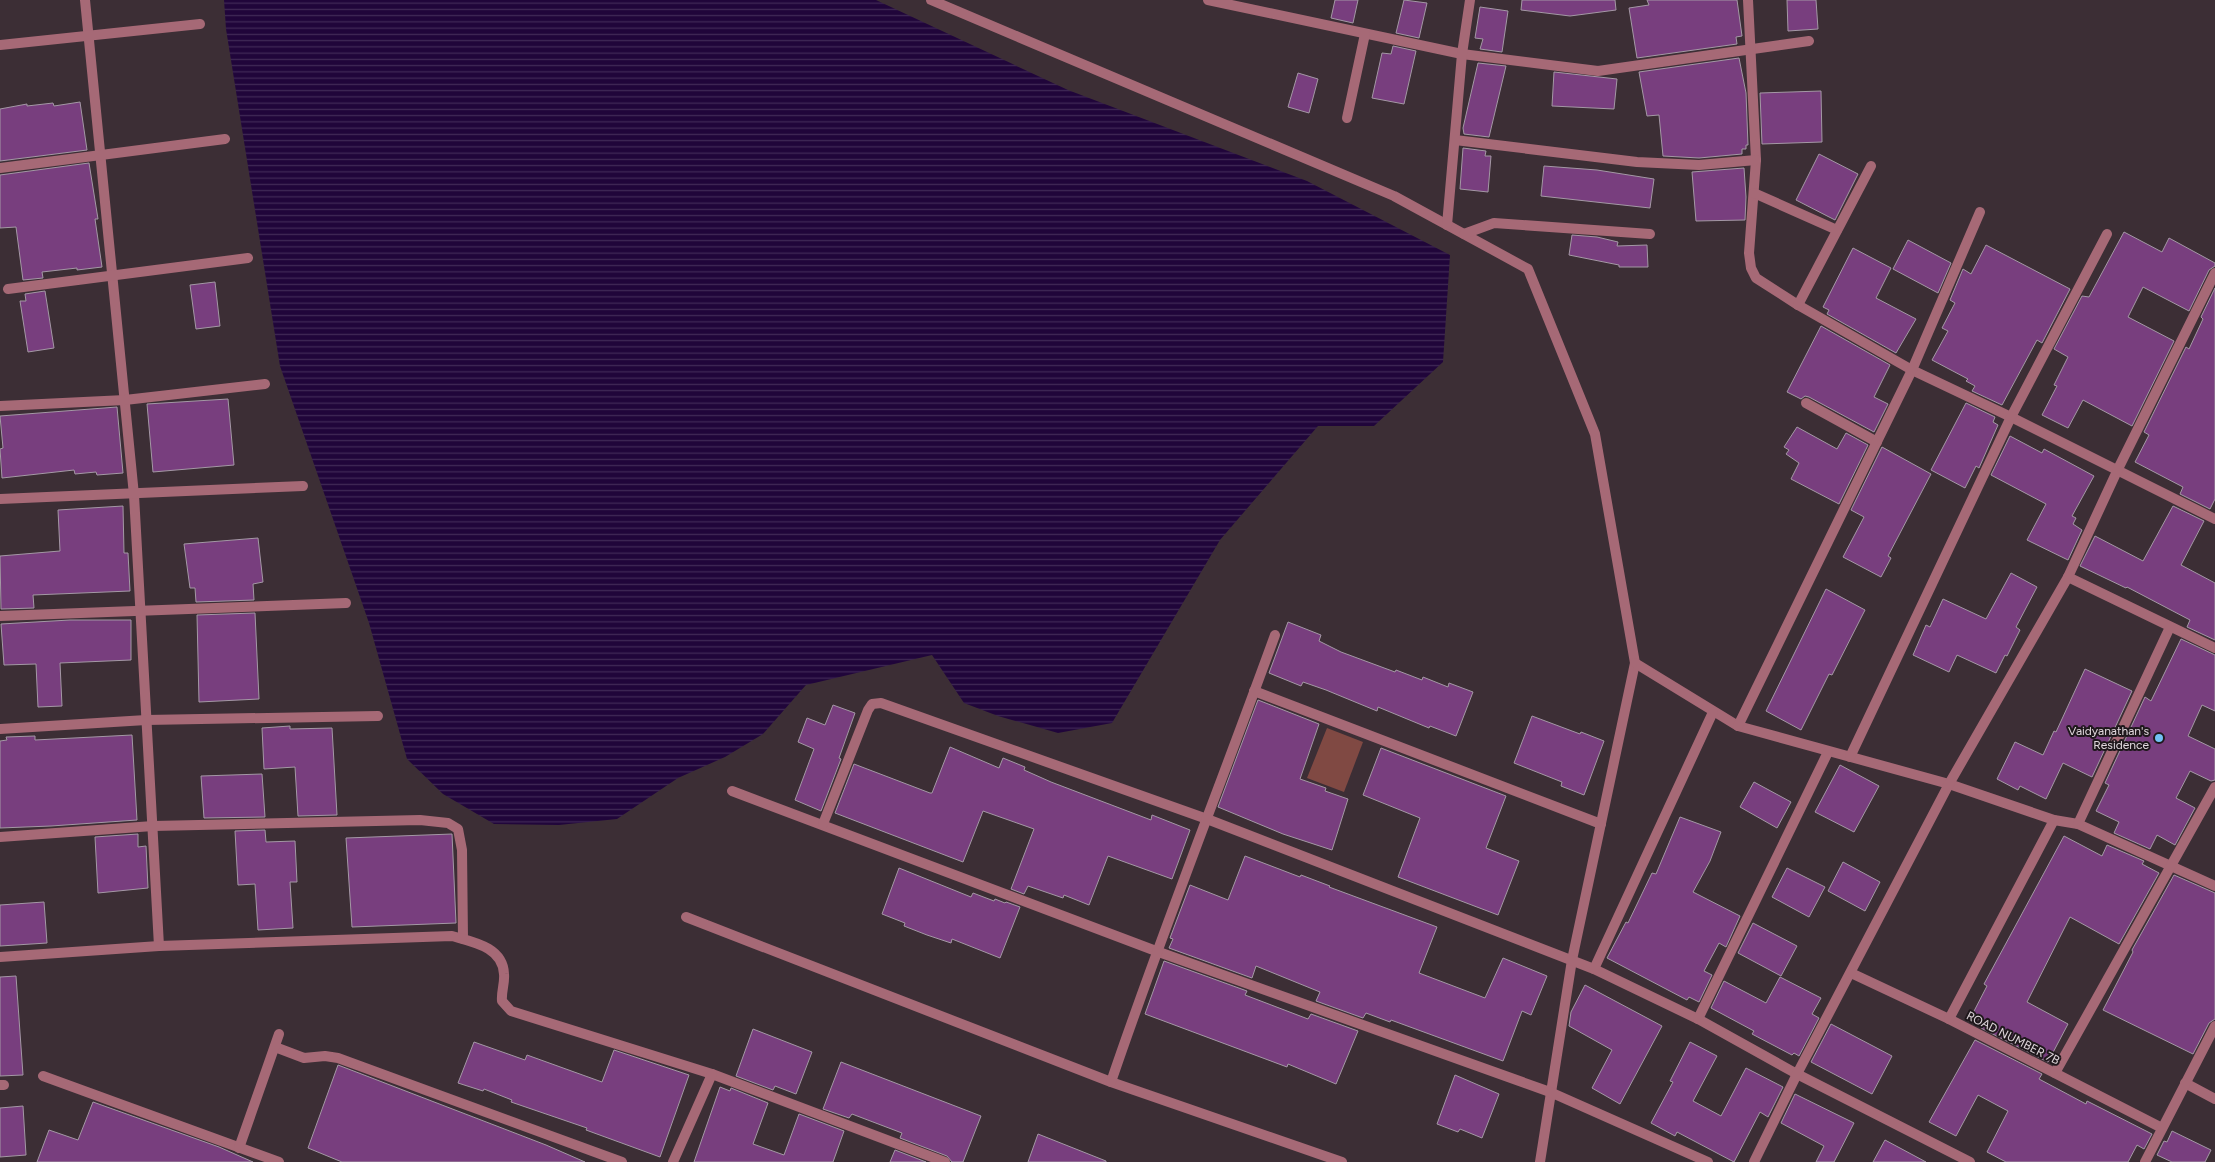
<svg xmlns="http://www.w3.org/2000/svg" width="2215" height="1162" font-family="Figtree,sans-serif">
	<defs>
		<pattern id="water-rules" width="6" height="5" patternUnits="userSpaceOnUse" patternTransform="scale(1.25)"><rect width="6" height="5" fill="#20053a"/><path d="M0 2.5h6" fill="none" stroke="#402956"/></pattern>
	</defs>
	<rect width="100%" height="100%" fill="#3c2e35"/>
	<!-- green -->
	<path fill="#804943" d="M 1327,728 L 1363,742 L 1344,792 L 1307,778 Z"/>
	<!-- water -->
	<path fill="url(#water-rules)" d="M 224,0 L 876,0 L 1068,90 L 1307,181 L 1450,255 L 1443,362 L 1374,426 L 1318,426 L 1220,540 L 1112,723 L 1058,733 L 998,716 L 964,703 L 932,655 L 806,685 L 763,734 L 725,757 L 678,778 L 617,819 L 559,825 L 494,824 L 443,794 L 407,759 L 369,623 L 280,366 L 226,29 Z"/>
	<!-- building -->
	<g fill="#783e7e" stroke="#a498a5">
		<path d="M 1335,0 L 1358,0 L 1353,23 L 1331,18 Z"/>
		<path d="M 1404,0 L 1427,3 L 1419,38 L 1396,33 Z"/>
		<path d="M 1522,0 L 1615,0 L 1616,10 L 1570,16 L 1521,10 Z"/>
		<path d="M 1647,0 L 1737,0 L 1742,36 L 1736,37 L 1737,44 L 1637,58 L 1629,8 L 1649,5 Z"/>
		<path d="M 1787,0 L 1816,0 L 1818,29 L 1788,31 Z"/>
		<path d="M 1480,7 L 1508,11 L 1502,52 L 1480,49 L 1483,39 L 1475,38 Z"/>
		<path d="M 1393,46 L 1416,51 L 1404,104 L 1372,98 L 1382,53 L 1391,54 Z"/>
		<path d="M 1739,58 L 1746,93 L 1748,145 L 1746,145 L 1746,149 L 1742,149 L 1742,154 L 1699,158 L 1663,156 L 1659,115 L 1647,116 L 1639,72 Z"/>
		<path d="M 1478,63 L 1506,66 L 1489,137 L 1464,134 L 1463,128 Z"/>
		<path d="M 1554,72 L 1617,79 L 1614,109 L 1552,106 Z"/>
		<path d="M 1298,73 L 1318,79 L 1309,113 L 1288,107 Z"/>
		<path d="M 1821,91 L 1822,142 L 1762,144 L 1760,93 Z"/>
		<path d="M 80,102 L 87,150 L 0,161 L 0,109 L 27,104 L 27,106 L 53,103 L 54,106 Z"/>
		<path d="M 1463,148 L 1486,151 L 1485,156 L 1491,156 L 1488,192 L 1460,189 Z"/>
		<path d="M 1819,154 L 1858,174 L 1835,220 L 1796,200 Z"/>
		<path d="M 89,163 L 98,219 L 95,219 L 102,267 L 77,270 L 77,268 L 42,272 L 43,278 L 23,280 L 16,227 L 0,228 L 0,175 Z"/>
		<path d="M 1544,166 L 1597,170 L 1654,179 L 1650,208 L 1541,196 Z"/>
		<path d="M 1744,168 L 1746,197 L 1745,220 L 1696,221 L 1692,172 Z"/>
		<path d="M 2124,232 L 2162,252 L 2169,238 L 2215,263 L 2215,266 L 2209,270 L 2189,311 L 2143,287 L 2128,317 L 2174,341 L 2132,426 L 2083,400 L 2068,428 L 2042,415 L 2057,386 L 2054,385 L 2068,357 L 2054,349 L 2082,296 L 2089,297 Z"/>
		<path d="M 1572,235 L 1597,237 L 1618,242 L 1617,246 L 1647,245 L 1648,267 L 1619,267 L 1619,265 L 1569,255 Z"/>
		<path d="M 1908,240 L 1951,263 L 1938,293 L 1893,269 Z"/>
		<path d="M 1986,245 L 2070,289 L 2042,343 L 2037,340 L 2002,405 L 1972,391 L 1975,386 L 1966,381 L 1968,379 L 1932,360 L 1948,331 L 1942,328 L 1955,303 L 1950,300 L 1963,269 L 1971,274 Z"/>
		<path d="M 1853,248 L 1891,268 L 1876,298 L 1916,319 L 1896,353 L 1827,314 L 1829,310 L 1823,307 Z"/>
		<path d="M 215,282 L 220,326 L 196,329 L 190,285 Z"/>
		<path d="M 2215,288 L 2215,499 L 2210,509 L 2180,494 L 2183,487 L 2135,462 L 2149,435 L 2144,432 L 2186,347 L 2189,349 L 2203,319 L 2201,317 Z"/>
		<path d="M 45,291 L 54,348 L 28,352 L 20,301 L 26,301 L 25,294 Z"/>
		<path d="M 1821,326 L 1890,365 L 1874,397 L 1888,404 L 1874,432 L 1809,397 L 1805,396 L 1801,399 L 1787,392 Z"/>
		<path d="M 228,399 L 234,465 L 153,472 L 147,404 Z"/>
		<path d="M 1966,403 L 1995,417 L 1993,422 L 1998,425 L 1979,468 L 1976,466 L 1965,488 L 1931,470 Z"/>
		<path d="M 117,407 L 123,473 L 97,475 L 96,472 L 75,474 L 74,470 L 2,478 L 0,449 L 3,448 L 0,416 Z"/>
		<path d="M 1797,427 L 1837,449 L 1846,433 L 1868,445 L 1839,504 L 1791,479 L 1799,463 L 1786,454 L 1789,450 L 1784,447 Z"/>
		<path d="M 2010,436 L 2042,453 L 2044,449 L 2094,476 L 2072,516 L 2076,518 L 2073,524 L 2082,530 L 2068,560 L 2027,540 L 2046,504 L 1991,475 Z"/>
		<path d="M 1882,447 L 1931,474 L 1888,556 L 1891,558 L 1881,577 L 1843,557 L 1864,517 L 1851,510 Z"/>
		<path d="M 123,506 L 124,553 L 128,553 L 130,591 L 33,595 L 34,608 L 1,609 L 0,556 L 60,551 L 58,510 Z"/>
		<path d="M 2173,506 L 2204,521 L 2181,565 L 2215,583 L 2215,640 L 2187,627 L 2190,620 L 2127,587 L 2126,588 L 2080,566 L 2095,536 L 2143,561 Z"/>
		<path d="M 258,538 L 263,582 L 253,584 L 254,600 L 196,602 L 195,588 L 190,588 L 184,544 Z"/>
		<path d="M 2011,573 L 2037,587 L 2016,627 L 2020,630 L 2007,656 L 2005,655 L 1996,673 L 1957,655 L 1949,672 L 1913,655 L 1926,625 L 1930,627 L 1943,599 L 1986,619 Z"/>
		<path d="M 1826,589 L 1865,610 L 1832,675 L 1829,674 L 1801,730 L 1766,711 Z"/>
		<path d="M 255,613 L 259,699 L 199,702 L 197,615 Z"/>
		<path d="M 70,620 L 131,620 L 131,660 L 60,663 L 62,706 L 38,707 L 36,664 L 4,665 L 1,624 Z"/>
		<path d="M 1288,622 L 1321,635 L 1319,641 L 1341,652 L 1395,672 L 1396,670 L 1422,680 L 1423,677 L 1448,687 L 1449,683 L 1473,692 L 1456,736 L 1430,726 L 1429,728 L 1378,707 L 1377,711 L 1326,690 L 1303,682 L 1301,686 L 1269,673 Z"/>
		<path d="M 2181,639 L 2215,655 L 2215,711 L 2202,705 L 2188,736 L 2215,749 L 2215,780 L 2211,781 L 2190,771 L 2176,798 L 2195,808 L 2175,845 L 2157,835 L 2150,849 L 2114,833 L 2119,822 L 2096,811 L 2109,785 L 2105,783 L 2145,697 L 2151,701 Z"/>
		<path d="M 2085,669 L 2132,691 L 2092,777 L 2063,763 L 2046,799 L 2020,786 L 2018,790 L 1997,779 L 2015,742 L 2043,755 L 2054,731 L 2056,732 Z"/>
		<path d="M 1258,700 L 1319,724 L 1300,779 L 1326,788 L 1325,791 L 1348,799 L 1332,850 L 1283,834 L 1218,807 Z"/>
		<path d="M 833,705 L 855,713 L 839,758 L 841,759 L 821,811 L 795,800 L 814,749 L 798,742 L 807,718 L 825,725 Z"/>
		<path d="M 1532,716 L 1580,734 L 1581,732 L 1604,741 L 1584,795 L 1561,786 L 1562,782 L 1514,763 Z"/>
		<path d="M 290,726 L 290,729 L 332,728 L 337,815 L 298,816 L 295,767 L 264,769 L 262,728 Z"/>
		<path d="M 132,735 L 137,820 L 51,826 L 0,828 L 0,741 L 7,740 L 6,737 L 35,736 L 35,740 Z"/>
		<path d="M 950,747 L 999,768 L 1003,758 L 1025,767 L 1024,770 L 1051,782 L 1151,820 L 1152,815 L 1190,830 L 1172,879 L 1108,856 L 1089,905 L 1064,895 L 1063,898 L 1028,886 L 1024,894 L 1011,889 L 1034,829 L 983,811 L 963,862 L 835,813 L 854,764 L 930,793 L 932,793 Z"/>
		<path d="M 1381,748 L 1506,796 L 1486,848 L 1519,861 L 1498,915 L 1398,877 L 1420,818 L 1363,795 Z"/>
		<path d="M 1840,765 L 1879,786 L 1854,832 L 1815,812 Z"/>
		<path d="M 262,774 L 265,817 L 204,818 L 201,776 Z"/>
		<path d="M 1754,782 L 1791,802 L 1777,828 L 1740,807 Z"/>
		<path d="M 1680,817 L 1721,832 L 1710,861 L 1693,892 L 1740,916 L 1726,947 L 1719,943 L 1704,971 L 1712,975 L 1699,1002 L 1689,997 L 1687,1000 L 1607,958 L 1626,922 L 1628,923 L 1652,873 L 1656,874 Z"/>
		<path d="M 265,830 L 266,842 L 295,841 L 297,882 L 290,882 L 293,928 L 258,930 L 255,884 L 238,885 L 235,831 Z"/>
		<path d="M 138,834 L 138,847 L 146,846 L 148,888 L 98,893 L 95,837 Z"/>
		<path d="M 452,834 L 456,923 L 352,927 L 346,838 Z"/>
		<path d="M 2064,836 L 2102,856 L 2107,845 L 2144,861 L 2142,864 L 2159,873 L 2119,944 L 2070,917 L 2027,1002 L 2068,1024 L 2048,1062 L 1981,1028 L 1984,1022 L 1972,1015 L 1987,986 L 1984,984 Z"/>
		<path d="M 1245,856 L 1300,877 L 1301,875 L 1330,886 L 1329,887 L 1437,927 L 1419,973 L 1485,998 L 1503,958 L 1547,976 L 1531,1015 L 1522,1011 L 1503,1061 L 1391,1020 L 1390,1022 L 1366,1013 L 1363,1018 L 1316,1001 L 1320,992 L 1256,966 L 1252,978 L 1169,948 L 1173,939 L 1170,938 L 1190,885 L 1228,900 Z"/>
		<path d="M 1843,862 L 1880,882 L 1865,911 L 1828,891 Z"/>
		<path d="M 899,868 L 971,897 L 973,893 L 994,901 L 995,899 L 1005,903 L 1006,902 L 1020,907 L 1000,958 L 952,939 L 951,943 L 927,935 L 904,926 L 905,923 L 882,914 Z"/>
		<path d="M 1787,868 L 1825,887 L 1809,917 L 1772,897 Z"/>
		<path d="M 2174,875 L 2215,893 L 2215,1019 L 2209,1023 L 2193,1054 L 2103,1010 L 2133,952 L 2132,950 Z"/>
		<path d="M 44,902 L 47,943 L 0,946 L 0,905 Z"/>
		<path d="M 1753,923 L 1797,946 L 1781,976 L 1738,953 Z"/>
		<path d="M 1164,961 L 1247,991 L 1245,995 L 1308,1019 L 1311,1014 L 1358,1031 L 1336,1084 L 1288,1064 L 1287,1067 L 1145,1014 Z"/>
		<path d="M 16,976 L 23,1075 L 0,1076 L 0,977 Z"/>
		<path d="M 1780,977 L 1821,998 L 1812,1014 L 1819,1018 L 1799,1056 L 1794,1053 L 1792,1055 L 1752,1034 L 1754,1031 L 1711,1008 L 1724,981 L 1766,1003 Z"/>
		<path d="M 1585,985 L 1662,1026 L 1620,1104 L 1592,1088 L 1612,1050 L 1569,1026 L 1571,1012 Z"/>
		<path d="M 1831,1024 L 1892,1056 L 1872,1094 L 1811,1062 Z"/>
		<path d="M 753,1029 L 812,1052 L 796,1094 L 775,1086 L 773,1090 L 736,1076 Z"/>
		<path d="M 1975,1040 L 2042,1074 L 2039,1079 L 2086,1104 L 2087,1101 L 2152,1134 L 2144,1149 L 2137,1145 L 2128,1162 L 2006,1162 L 1987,1152 L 2008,1111 L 1978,1095 L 1956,1136 L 1929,1122 Z"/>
		<path d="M 474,1042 L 525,1060 L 527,1055 L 602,1082 L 614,1050 L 689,1075 L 660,1157 L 586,1130 L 587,1128 L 511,1102 L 512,1100 L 484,1089 L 483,1091 L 458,1083 Z"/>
		<path d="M 1690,1042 L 1717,1056 L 1693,1101 L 1721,1116 L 1746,1068 L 1783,1087 L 1768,1117 L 1760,1112 L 1734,1162 L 1677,1132 L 1675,1136 L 1651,1123 L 1673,1082 L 1670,1081 Z"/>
		<path d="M 841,1062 L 981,1116 L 963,1162 L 952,1162 L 947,1156 L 900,1138 L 902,1133 L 852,1114 L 849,1118 L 823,1109 Z"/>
		<path d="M 338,1065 L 546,1145 L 585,1162 L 342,1162 L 308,1148 Z"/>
		<path d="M 1455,1075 L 1499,1094 L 1482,1138 L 1460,1129 L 1458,1132 L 1437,1124 Z"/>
		<path d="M 720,1087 L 730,1091 L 731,1088 L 768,1103 L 753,1144 L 784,1155 L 799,1114 L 844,1131 L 833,1162 L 694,1162 Z"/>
		<path d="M 1795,1094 L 1854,1123 L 1834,1162 L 1816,1162 L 1824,1146 L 1781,1123 Z"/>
		<path d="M 93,1102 L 219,1147 L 253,1162 L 37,1162 L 49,1130 L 78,1140 Z"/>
		<path d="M 23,1106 L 26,1155 L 0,1157 L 0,1108 Z"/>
		<path d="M 2172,1131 L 2211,1150 L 2205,1162 L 2172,1162 L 2157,1155 L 2164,1141 L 2167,1142 Z"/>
		<path d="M 1038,1134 L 1106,1161 L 1106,1162 L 1028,1162 Z"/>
		<path d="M 1885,1140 L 1926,1162 L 1873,1162 Z"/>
		<path d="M 895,1150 L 926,1162 L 890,1162 Z"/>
	</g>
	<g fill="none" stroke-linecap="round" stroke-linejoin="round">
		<!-- street -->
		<g stroke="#a66976" stroke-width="10">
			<path d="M 85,0 L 134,495 L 159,946"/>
			<path d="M 931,0 L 1394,196 L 1528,269 L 1595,434 L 1635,663 L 1572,960 L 1540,1162"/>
			<path d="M 1208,0 L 1462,54 L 1598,71 L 1809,41"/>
			<path d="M 1748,0 L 1756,160 L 1749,253 L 1751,268 L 1756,278 L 1798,305 L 1912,370 L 2011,417 L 2215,519"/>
			<path d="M 0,45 L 200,24"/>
			<path d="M 1347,118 L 1365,34"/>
			<path d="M 1455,140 L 1637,162 L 1699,165 L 1756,160"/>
			<path d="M 0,168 L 225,139"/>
			<path d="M 1754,193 L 1837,230"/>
			<path d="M 1447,225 L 1462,54 L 1470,0"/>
			<path d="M 1464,234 L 1494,223 L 1650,234"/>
			<path d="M 8,289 L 248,258"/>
			<path d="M 1798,305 L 1871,166"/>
			<path d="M 1806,403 L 1877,442"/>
			<path d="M 0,406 L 125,400 L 265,384"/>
			<path d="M 0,499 L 303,486"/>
			<path d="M 2068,577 L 2215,648"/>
			<path d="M 0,616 L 346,603"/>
			<path d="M 1635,663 L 1738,726 L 1949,784 L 2054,820 L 2078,824 L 2215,886"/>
			<path d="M 1254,691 L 1601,824"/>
			<path d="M 1738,726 L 1912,370 L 1980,212"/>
			<path d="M 0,729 L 146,720 L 378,716"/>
			<path d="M 1850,757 L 2011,417 L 2107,234"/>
			<path d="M 732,791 L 1156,951 L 1550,1092 L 1708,1162"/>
			<path d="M 823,824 L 868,710 L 872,704 L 881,703 L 1207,819 L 1594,969 L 1698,1019 L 1797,1074 L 1970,1162"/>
			<path d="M 2078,824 L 2170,627"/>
			<path d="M 0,837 L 153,826 L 420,820 L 448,823 L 458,829 L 462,850 L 463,939"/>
			<path d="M 686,917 L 1111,1082 L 1342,1162"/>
			<path d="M 0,957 L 159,946 L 452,936 C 473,942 503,947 504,974 C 505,983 501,992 502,1001 L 511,1011 L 712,1074 L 945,1162"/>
			<path d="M 1594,969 L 1713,712"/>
			<path d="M 1851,973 L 1949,1019 L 2162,1128"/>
			<path d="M 1698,1019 L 1828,752"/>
			<path d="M 1949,1019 L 2054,820"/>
			<path d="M 275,1047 L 304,1058 L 325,1056 L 338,1058 L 622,1162"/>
			<path d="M 2055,1073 L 2215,787"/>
			<path d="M 43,1076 L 279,1162"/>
			<path d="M 1111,1082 C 1162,932 1221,784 1275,635"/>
			<path d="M 2185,1083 L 2215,1099"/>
			<path d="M 0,1085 L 4,1085"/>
			<path d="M 239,1148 L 279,1034"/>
			<path d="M 673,1162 L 712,1074"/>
			<path d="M 1754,1162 L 1797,1074 L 1949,784 L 2068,577 L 2118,469 L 2215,273"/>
			<path d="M 2145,1162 L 2215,1026"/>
		</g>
	</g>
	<!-- markers -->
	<circle fill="#72c1f5" stroke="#1f181c" stroke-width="2" cx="2159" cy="738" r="5"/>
	<g text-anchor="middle" stroke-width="4" stroke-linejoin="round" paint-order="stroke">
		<!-- poi labels -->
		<g font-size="12" fill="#e1d8dd" stroke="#1f181c" text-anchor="end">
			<text x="2149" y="735">Vaidyanathan's<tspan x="2149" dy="14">Residence</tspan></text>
		</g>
		<!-- street labels -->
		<g font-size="12" fill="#e1d8dd" stroke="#1f181c">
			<text transform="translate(2013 1038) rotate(27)" y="4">ROAD NUMBER 7B</text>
		</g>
	</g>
</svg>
